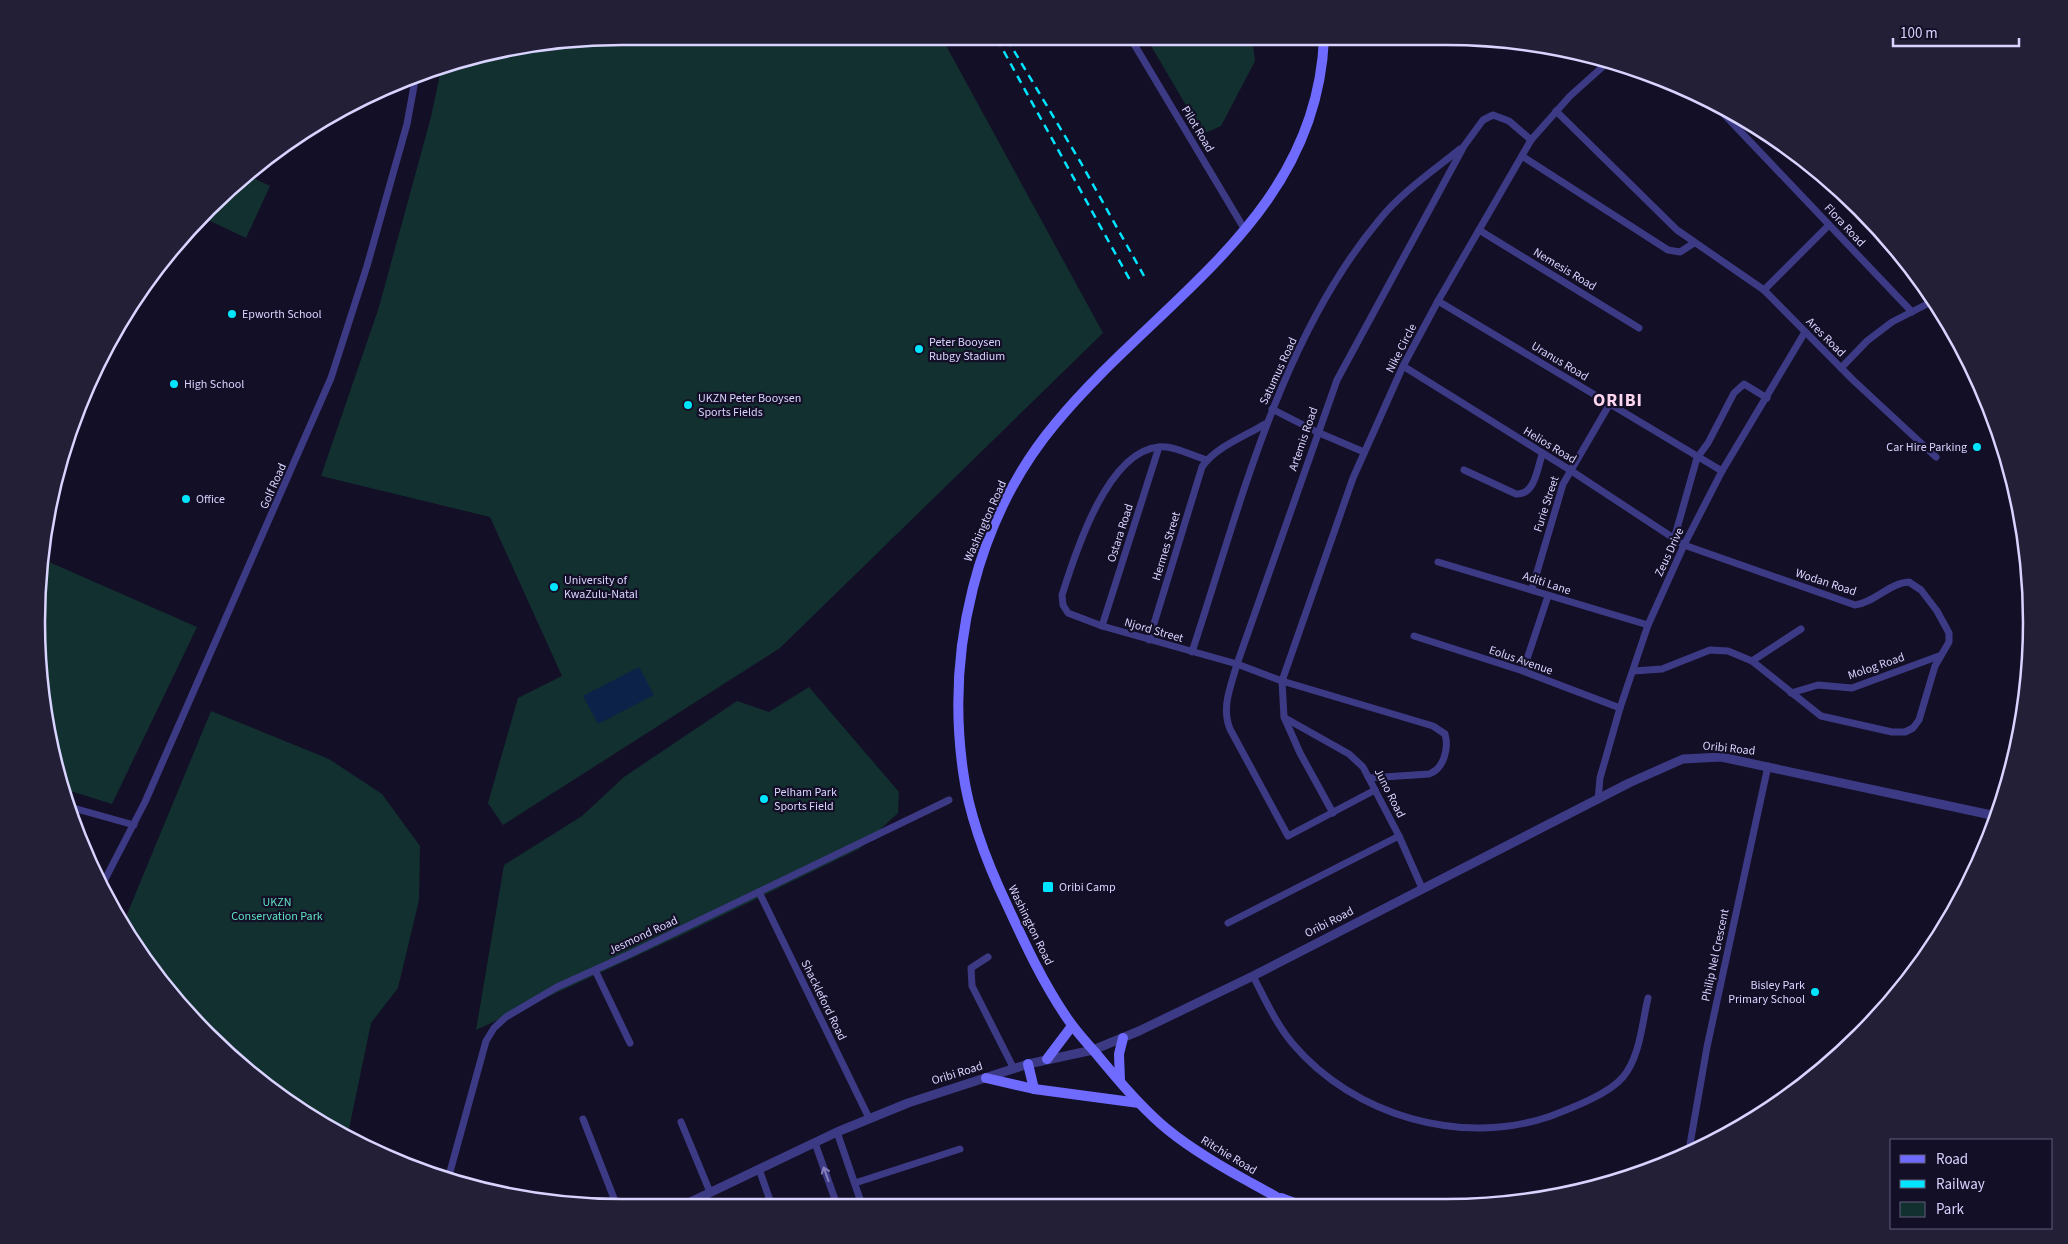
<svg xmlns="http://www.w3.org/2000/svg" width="2068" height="1244" font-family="'Source Sans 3',sans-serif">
	<rect width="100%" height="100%" fill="#130f26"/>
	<!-- green -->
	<g fill="#12302f">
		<path d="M 1252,38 L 1255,61 L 1221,126 L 1203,134 L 1147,39 Z"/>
		<path d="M 943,40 L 1103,333 L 780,648 L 503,825 L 488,803 L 518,698 L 562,676 L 490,517 L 321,476 L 379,307 L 431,117 L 442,65 L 545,41 Z"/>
		<path d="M 247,175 L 270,186 L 246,238 L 204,218 Z"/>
		<path d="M 109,343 L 112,345 L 68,451 L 64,449 C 72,413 89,375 109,343 Z"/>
		<path d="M 40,558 L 197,627 L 112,804 L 61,788 L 47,736 L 36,622 Z"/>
		<path d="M 809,687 L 899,792 L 898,813 L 859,849 L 684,934 L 476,1030 L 504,865 L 582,816 L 624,777 L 737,701 L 769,712 Z"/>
		<path d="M 211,711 L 329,759 L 382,794 L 420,846 L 419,900 L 398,988 L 371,1023 L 348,1134 L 296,1109 L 208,1036 L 157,978 L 123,924 Z"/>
	</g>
	<!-- water -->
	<path fill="#0c2248" d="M 639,667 L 654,695 L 598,724 L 583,696 Z"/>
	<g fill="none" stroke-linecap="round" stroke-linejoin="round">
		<!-- minor -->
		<g stroke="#3d3a85" stroke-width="7">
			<path d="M 1131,39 L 1245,230"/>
			<path d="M 1720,110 L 1912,312"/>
			<path d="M 1556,111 L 1677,230 L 1764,290 L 1853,380 L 1936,457"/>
			<path d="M 1522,156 L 1668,250 L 1680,252 L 1694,243"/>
			<path d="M 1479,230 L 1639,328"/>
			<path d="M 1764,290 L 1829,225"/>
			<path d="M 1438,301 L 1722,471"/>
			<path d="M 1403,366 L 1570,470 L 1684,545 L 1855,605 C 1874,603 1889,583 1909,582 L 1921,590 L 1937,611 L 1949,633 L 1949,642 L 1935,666 L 1919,720 L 1913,728 L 1905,732 L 1892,732 L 1821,716 L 1752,661"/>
			<path d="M 1841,368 L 1867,341 L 1892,322 L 1935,300"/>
			<path d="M 1272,409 L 1317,432 L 1364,452"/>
			<path d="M 1207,460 C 1193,456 1173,445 1159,447 C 1107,451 1075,554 1062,595 L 1063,605 L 1068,613 L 1102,626 L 1237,664 L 1282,681 L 1433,726 L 1445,734 C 1449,748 1444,769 1429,774 L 1369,778"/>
			<path d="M 1464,470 L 1516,494 C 1535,495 1537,469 1542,455"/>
			<path d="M 1674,539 L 1697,458 L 1708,443 L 1734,393 L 1744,384 L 1767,398"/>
			<path d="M 1438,562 L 1648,625"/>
			<path d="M 1532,589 L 1563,484 L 1609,405"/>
			<path d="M 1102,626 L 1159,447"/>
			<path d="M 1414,636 L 1523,671 L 1620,708"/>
			<path d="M 1149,640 L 1202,467 C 1215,447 1246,436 1265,424"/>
			<path d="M 1192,652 C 1240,507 1280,338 1380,219 C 1402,192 1433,171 1460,149"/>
			<path d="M 1523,671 L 1548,596"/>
			<path d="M 1634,671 L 1662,669 L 1710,650 L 1728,651 L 1752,661 L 1801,629"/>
			<path d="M 1791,693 L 1818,685 L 1852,688 L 1939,656"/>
			<path d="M 1285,718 L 1349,754 L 1363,767 L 1399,836 L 1422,888"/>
			<path d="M 1375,790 L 1288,836 L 1230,729 C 1221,707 1231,686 1237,664 L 1337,380 L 1464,146 L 1483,120 L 1493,115 L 1509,121 L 1531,140"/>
			<path d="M 1598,800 L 1600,778 L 1620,708 L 1648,625 L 1684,545 L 1722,471 L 1805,332"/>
			<path d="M 66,806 L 134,825"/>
			<path d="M 1333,813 L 1300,753 L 1284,717 L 1282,681 L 1353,478 L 1403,366 L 1438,301 L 1531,140 L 1570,96 L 1608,62"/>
			<path d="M 101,887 L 145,802 L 331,378 L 367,266 L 407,124 L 416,75"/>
			<path d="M 759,892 L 869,1118"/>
			<path d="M 1228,923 L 1399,836"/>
			<path d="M 988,957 L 971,968 L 972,986 L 1014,1069"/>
			<path d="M 595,970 L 630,1043"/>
			<path d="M 1253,976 C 1265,999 1276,1024 1293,1044 C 1354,1116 1462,1147 1551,1116 C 1572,1108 1609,1094 1623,1077 C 1640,1057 1642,1023 1648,998"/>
			<path d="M 583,1119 L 617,1206"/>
			<path d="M 681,1122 L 710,1192"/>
			<path d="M 837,1132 L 862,1205"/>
			<path d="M 815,1143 L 837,1205"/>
			<path d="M 1689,1150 L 1707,1047 L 1768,766"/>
			<path d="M 759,1169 L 772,1206"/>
			<path d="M 448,1179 L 486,1041 L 494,1028 L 506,1017 L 557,987 L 630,954 L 949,800"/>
			<path d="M 855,1183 L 960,1149"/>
		</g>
		<!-- tertiary -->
		<path stroke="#3d3a85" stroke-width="9" d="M 682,1206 L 837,1132 L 908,1103 L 1028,1064 L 1093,1050 L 1139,1031 L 1253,976 L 1629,783 L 1683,759 L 1721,757 L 1996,816"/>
		<!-- secondary -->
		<g stroke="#6f6bff" stroke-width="10">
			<path d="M 1047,1059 L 1072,1026"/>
			<path d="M 1028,1064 L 1034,1089"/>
			<path d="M 986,1078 L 1034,1089 L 1139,1103"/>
			<path d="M 1120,1081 L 1119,1054 L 1123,1038"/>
			<path d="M 1281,1198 L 1297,1204"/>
			<path d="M 1287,1204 C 1273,1194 1258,1187 1244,1179 C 1215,1163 1186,1146 1161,1124 C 1136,1102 1115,1076 1094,1051 C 1084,1040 1075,1030 1067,1018 C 1043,983 1025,944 1007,905 C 987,863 969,817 963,771 C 946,650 976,519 1055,424 C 1157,300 1317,218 1324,38"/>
		</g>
		<!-- rail -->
		<g stroke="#00e5ff" stroke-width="2.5" stroke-dasharray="8 6" stroke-linecap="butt">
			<path d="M 997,39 L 1131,282"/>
			<path d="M 1007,39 L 1081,163 L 1144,276"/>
		</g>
	</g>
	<!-- one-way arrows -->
	<defs><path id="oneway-shaft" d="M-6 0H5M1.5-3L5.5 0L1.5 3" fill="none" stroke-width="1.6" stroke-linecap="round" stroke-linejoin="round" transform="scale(1.25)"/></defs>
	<use stroke="#837fbc" href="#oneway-shaft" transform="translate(826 1174) rotate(-110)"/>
	<!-- markers -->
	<g fill="#00e5ff" stroke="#130f26" stroke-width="2">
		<circle cx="232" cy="314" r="5"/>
		<circle cx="919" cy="349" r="5"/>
		<circle cx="174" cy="384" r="5"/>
		<circle cx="688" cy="405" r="5"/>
		<circle cx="1977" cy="447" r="5"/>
		<circle cx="186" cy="499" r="5"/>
		<circle cx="554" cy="587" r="5"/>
		<circle cx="764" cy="799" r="5"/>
		<rect x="1042" y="881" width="12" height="12" rx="2.5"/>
		<circle cx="1815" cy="992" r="5"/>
	</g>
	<g text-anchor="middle" stroke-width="4.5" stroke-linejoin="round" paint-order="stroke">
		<!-- street labels -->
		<g font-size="12" fill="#d9d4ff" stroke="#130f26">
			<text transform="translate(1198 129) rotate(59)" y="4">Pilot Road</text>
			<text transform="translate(1845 225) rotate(47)" y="4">Flora Road</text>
			<text transform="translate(1565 269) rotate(31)" y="4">Nemesis Road</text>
			<text transform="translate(1826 337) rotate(45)" y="4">Ares Road</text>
			<text transform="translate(1401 348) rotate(-63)" y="4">Nike Circle</text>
			<text transform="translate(1560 361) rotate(31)" y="4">Uranus Road</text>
			<text transform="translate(1278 371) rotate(-65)" y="4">Satumus Road</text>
			<text transform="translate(1303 439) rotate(-71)" y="4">Artemis Road</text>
			<text transform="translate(1550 445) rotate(31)" y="4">Helios Road</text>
			<text transform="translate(273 486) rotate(-66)" y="4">Golf Road</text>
			<text transform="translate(1546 504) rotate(-72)" y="4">Furie Street</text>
			<text transform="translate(985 521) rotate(-66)" y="4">Washington Road</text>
			<text transform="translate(1120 533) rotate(-72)" y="4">Ostara Road</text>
			<text transform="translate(1166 546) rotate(-73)" y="4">Hermes Street</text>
			<text transform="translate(1669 552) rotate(-65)" y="4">Zeus Drive</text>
			<text transform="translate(1826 582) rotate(18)" y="4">Wodan Road</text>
			<text transform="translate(1547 583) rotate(18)" y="4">Aditi Lane</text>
			<text transform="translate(1154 630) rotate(16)" y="4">Njord Street</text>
			<text transform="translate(1521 660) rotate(19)" y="4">Eolus Avenue</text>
			<text transform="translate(1876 666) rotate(-19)" y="4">Molog Road</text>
			<text transform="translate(1729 748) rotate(6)" y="4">Oribi Road</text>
			<text transform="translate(1390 793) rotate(63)" y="4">Juno Road</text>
			<text transform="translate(1329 922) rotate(-27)" y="4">Oribi Road</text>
			<text transform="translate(1031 925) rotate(64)" y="4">Washington Road</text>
			<text transform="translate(643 935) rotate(-25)" y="4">Jesmond Road</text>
			<text transform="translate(1715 955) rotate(-78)" y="4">Philip Nel Crescent</text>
			<text transform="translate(824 1000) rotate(64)" y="4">Shackleford Road</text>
			<text transform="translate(957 1073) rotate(-17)" y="4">Oribi Road</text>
			<text transform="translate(1229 1155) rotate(31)" y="4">Ritchie Road</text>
		</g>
		<!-- poi labels -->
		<g font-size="12" fill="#d9d4ff" stroke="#130f26" text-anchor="start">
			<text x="242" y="318">Epworth School</text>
			<text x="929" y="346">Peter Booysen<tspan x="929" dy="14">Rubgy Stadium</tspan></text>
			<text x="184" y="388">High School</text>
			<text x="698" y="402">UKZN Peter Booysen<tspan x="698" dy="14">Sports Fields</tspan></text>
			<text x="1967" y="451" text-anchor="end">Car Hire Parking</text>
			<text x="196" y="503">Office</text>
			<text x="564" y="584">University of<tspan x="564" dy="14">KwaZulu-Natal</tspan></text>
			<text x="774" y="796">Pelham Park<tspan x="774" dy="14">Sports Field</tspan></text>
			<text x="1059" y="891">Oribi Camp</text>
			<text x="1805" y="989" text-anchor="end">Bisley Park<tspan x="1805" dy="14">Primary School</tspan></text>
		</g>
		<!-- park labels -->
		<g font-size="12" fill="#5fe0c0" stroke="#130f26">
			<text x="277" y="906">UKZN<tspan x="277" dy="14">Conservation Park</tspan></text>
		</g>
		<!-- district labels -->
		<g font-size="18" font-weight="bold" letter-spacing="1" fill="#ffd6f0" stroke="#130f26">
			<text x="1618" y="406">ORIBI</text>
		</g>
	</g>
	<!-- crop -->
	<path d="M0 0H2068V1244H0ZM622 45H1446A577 577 0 0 1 2023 622V622A577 577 0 0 1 1446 1199H622A577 577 0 0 1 45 622V622A577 577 0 0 1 622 45Z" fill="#231f37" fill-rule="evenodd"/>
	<path fill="none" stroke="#d9d4ff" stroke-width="2.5" d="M622 45H1446A577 577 0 0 1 2023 622V622A577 577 0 0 1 1446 1199H622A577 577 0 0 1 45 622V622A577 577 0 0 1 622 45Z"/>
	<!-- legend -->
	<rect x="1890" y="1139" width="162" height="90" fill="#130f26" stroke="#625e7d"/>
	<rect x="1900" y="1155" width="25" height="8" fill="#6f6bff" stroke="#625e7d"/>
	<text x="1936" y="1164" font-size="15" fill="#d9d4ff">Road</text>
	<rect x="1900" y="1180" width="25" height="8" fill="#00e5ff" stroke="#625e7d"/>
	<text x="1936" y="1189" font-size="15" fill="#d9d4ff">Railway</text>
	<rect x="1900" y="1202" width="25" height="15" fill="#12302f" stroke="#625e7d"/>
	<text x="1936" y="1214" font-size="15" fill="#d9d4ff">Park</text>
	<!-- scale -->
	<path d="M1893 38v8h126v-8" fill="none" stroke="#d9d4ff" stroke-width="2.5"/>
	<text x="1900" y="38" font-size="15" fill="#d9d4ff" stroke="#130f26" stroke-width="4" paint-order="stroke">100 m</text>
</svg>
